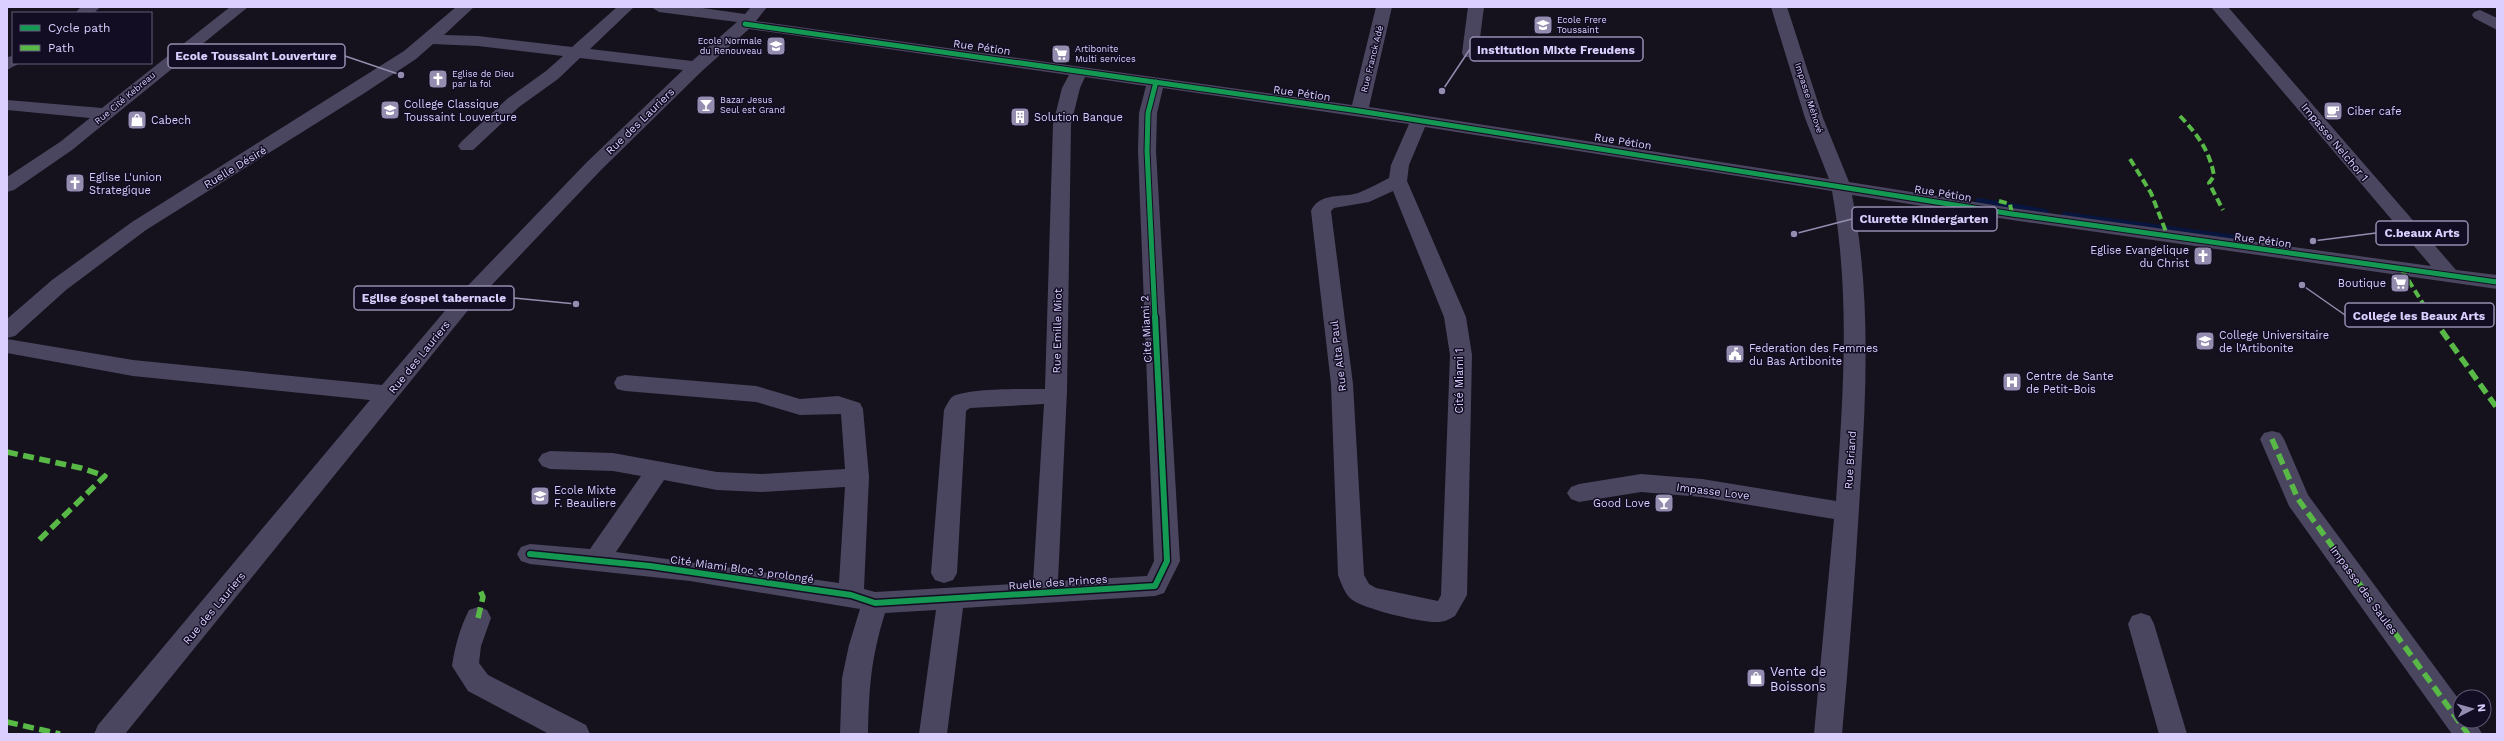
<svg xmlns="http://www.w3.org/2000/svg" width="2504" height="741" font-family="'Work Sans',sans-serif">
	<rect width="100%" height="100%" fill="#15121e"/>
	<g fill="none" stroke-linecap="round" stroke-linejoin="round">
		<!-- stream -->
		<g stroke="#08153e" stroke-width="8">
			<path d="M 1979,202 L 2045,213"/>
			<path d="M 2065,216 L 2235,239"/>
		</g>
		<!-- minor -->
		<g fill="#4b465f" fill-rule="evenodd">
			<path d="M 81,7 L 100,7 L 94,13 L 75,13 Z"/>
			<path d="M 230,7 L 248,7 L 72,150 L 14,190 L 7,192 L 7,177 L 60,142 L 90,118 L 7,110 L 7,100 L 102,108 Z"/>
			<path d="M 456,7 L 474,7 L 444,35 L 478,36 L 572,47 L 617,7 L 634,7 L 590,49 L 692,61 L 737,22 L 659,12 L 651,7 L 695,7 L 745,14 L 751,7 L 767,7 L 756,21 L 1352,105 L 1376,7 L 1392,7 L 1369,107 L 1829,179 L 1805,118 L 1771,7 L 1787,7 L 1823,118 L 1849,182 L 2012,208 L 2431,266 L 2211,7 L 2228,7 L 2456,270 L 2497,275 L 2497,289 L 2012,220 L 1852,195 C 1870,288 1867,380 1861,475 C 1856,561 1850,648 1842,734 L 1814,734 L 1834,519 L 1702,497 L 1641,492 L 1579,502 L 1571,499 L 1567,493 L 1571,487 L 1579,484 L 1641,474 L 1702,479 L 1836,501 C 1843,395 1851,297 1832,191 L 1425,127 L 1409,165 L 1407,181 L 1466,317 L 1472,355 L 1467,595 L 1455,616 C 1450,619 1444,622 1438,622 C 1422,623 1363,609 1351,599 C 1345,594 1341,583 1338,575 L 1331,384 L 1311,211 C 1319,192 1342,198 1358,193 C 1368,189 1379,183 1389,178 L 1391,165 L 1409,124 L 1163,88 L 1157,113 L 1156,151 L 1180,561 L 1164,593 L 1155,596 L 963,608 L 947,734 L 919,734 L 936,610 L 885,613 C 871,658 869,688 868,734 L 840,734 L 842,678 L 849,645 L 860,609 L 690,581 L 530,564 L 521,561 L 517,554 L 521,547 L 530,544 L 590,549 L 641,476 L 613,471 L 550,469 L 542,466 L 538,460 L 542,454 L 550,451 L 613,453 L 717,472 L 761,474 L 845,469 L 841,414 L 800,415 L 756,402 L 625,391 L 617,389 L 614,383 L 617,377 L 625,375 L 756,386 L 800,399 L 838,396 L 860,403 L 863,409 L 869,477 L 864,589 L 875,592 L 1033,583 L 1044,404 L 970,408 L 966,411 L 957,573 L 953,580 L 944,583 L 935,580 L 931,573 L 944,410 C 946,406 949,400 952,397 C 966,388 1026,389 1045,389 L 1053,124 L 1062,88 L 1069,75 L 749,29 L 702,71 L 601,170 L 469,309 L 125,734 L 94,734 L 98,725 L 370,400 L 133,376 L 7,353 L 7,339 L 133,360 L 382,385 L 455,299 L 587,162 L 683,70 L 580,58 L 558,79 L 519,107 L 473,150 L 461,150 L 458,146 L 461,142 L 507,99 L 546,71 L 563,56 L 478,46 L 433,44 L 416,59 L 363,94 L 146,230 L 66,290 L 15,336 L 7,338 L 7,319 L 52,280 L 132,222 L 404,51 ZM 1085,77 L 1146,86 L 1139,113 L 1138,151 L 1154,561 L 1147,576 L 1058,581 L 1067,391 L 1071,124 L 1080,88 ZM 1393,191 L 1444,317 L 1450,355 L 1441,595 L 1438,601 L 1376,588 L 1369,584 L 1364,575 L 1353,384 L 1331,211 L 1334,208 L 1369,202 ZM 664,480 L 717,490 L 761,492 L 845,487 L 839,583 L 616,552 Z"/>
			<path d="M 1468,7 L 1484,7 L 1478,53 L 1476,57 L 1464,57 L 1462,53 Z"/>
			<path d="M 2480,10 L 2497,18 L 2497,30 L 2474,18 L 2472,15 L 2474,12 Z"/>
			<path d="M 13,56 L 13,63 L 20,63 L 7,70 L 7,57 Z"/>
			<path d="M 2272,431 L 2280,433 L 2284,439 L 2308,495 L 2460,701 L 2460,721 L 2475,721 L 2482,734 L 2452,734 L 2289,506 L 2260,439 L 2264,433 Z"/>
			<path d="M 478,607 L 487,610 L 491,618 L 481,646 L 479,663 L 488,675 L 586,725 L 590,734 L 549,734 L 468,691 L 452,666 C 455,646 460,628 469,610 Z"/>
			<path d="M 2141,613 L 2150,616 L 2154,624 L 2187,734 L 2159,734 L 2128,624 L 2132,616 Z"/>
		</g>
		<!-- quiet-far1 -->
		<g stroke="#58b947" stroke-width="4" stroke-dasharray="8 4" stroke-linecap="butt">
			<path d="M 2180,116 C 2197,134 2210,151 2214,176 L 2209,183 L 2223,210"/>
			<path d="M 2130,159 L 2151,193 L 2168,237"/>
			<path d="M 1999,201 L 2010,204 L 2012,214"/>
			<path d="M 2402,270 L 2432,318"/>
		</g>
		<!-- quiet -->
		<g stroke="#58b947" stroke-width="5.5" stroke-dasharray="11 5.5" stroke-linecap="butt">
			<path d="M 2432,317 L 2497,408"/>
			<path d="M 2272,439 L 2298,499 L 2468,734"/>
			<path d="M 7,452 L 81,468 L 105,476 L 36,543"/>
			<path d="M 478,618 L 483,597 L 480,590"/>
			<path d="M 7,722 L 60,734"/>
		</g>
		<defs>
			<g id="cycleway-far1">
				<path d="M 745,24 L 1359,111 L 2012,214 L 2497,282"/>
				<path d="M 1155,318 L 1147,151 L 1148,113 L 1156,82"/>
			</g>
			<path id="cycleway" d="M 530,554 L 650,566 L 851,595 L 875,603 L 1155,586 L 1167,561 L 1155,317"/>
		</defs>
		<!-- cycleway-far1 casing -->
		<use href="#cycleway-far1" stroke="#130d23" stroke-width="7"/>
		<!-- cycleway casing -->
		<use href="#cycleway" stroke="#130d23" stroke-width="9"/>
		<!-- cycleway-far1 -->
		<use href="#cycleway-far1" stroke="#139951" stroke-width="5"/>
		<!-- cycleway -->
		<use href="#cycleway" stroke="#139951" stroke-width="6"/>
	</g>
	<!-- icons -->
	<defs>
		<symbol id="school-square" viewBox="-11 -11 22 22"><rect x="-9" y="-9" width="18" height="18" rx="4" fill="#958db0" stroke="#130d23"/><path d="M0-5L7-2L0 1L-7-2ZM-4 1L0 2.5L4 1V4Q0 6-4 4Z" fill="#fff"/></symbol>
		<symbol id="supermarket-square" viewBox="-11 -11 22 22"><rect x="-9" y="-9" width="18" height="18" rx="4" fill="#958db0" stroke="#130d23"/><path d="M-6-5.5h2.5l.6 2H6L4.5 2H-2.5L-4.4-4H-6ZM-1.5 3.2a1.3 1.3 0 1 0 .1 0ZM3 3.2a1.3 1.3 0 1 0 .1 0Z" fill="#fff"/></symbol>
		<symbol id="church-square" viewBox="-11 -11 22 22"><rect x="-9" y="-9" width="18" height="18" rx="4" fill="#958db0" stroke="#130d23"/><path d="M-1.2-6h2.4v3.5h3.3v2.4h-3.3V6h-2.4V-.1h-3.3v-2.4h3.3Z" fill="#fff"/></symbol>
		<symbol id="bar-square" viewBox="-11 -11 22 22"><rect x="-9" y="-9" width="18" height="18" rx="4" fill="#958db0" stroke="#130d23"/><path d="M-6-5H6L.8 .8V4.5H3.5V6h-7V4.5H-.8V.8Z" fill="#fff"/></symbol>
		<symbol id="cafe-square" viewBox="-11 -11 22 22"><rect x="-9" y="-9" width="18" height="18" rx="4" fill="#958db0" stroke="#130d23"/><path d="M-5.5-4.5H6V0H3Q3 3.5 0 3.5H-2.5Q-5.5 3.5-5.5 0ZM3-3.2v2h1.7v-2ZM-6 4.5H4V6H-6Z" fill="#fff"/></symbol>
		<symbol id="building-square" viewBox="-11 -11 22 22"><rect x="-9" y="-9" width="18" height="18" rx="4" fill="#958db0" stroke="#130d23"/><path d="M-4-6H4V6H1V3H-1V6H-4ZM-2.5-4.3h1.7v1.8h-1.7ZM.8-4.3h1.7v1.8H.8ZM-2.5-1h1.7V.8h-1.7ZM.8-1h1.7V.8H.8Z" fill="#fff"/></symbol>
		<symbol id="shop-square" viewBox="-11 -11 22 22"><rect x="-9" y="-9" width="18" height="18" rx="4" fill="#958db0" stroke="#130d23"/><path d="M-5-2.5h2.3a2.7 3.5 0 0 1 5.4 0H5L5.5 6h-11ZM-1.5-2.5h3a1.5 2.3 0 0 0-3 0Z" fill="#fff"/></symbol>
		<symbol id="civic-square" viewBox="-11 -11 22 22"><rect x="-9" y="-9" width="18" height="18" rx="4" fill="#958db0" stroke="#130d23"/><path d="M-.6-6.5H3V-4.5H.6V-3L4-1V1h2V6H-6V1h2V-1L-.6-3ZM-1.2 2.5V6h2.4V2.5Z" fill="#fff"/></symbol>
		<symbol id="hospital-square" viewBox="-11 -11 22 22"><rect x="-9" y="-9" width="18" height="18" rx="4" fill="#958db0" stroke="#130d23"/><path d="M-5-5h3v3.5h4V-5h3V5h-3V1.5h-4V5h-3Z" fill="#fff"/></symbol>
	</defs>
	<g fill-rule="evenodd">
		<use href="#school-square" x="1532" y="14" width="22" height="22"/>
		<use href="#school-square" x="765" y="35" width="22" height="22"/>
		<use href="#supermarket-square" x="1050" y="43" width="22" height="22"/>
		<use href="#church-square" x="427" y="68" width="22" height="22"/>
		<use href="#bar-square" x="695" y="94" width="22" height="22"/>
		<use href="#school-square" x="379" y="99" width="22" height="22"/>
		<use href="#cafe-square" x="2322" y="100" width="22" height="22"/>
		<use href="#building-square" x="1009" y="106" width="22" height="22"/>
		<use href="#shop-square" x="126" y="109" width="22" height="22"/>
		<use href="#church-square" x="64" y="172" width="22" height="22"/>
		<use href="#church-square" x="2192" y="245" width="22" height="22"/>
		<use href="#supermarket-square" x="2389" y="272" width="22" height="22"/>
		<use href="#school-square" x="2194" y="330" width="22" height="22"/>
		<use href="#civic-square" x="1724" y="343" width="22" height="22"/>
		<use href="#hospital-square" x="2001" y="371" width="22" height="22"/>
		<use href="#school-square" x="529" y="485" width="22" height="22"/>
		<use href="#bar-square" x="1653" y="492" width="22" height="22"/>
		<use href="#shop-square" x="1745" y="667" width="22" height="22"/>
	</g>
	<g text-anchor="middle" stroke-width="3" stroke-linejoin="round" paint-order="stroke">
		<!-- far-poi labels -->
		<g font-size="9" fill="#dacfff" stroke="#130d23" text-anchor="start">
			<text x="1557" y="23">Ecole Frere<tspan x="1557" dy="10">Toussaint</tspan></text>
			<text x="762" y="44" text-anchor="end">Ecole Normale<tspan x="762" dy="10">du Renouveau</tspan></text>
			<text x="1075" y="52">Artibonite<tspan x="1075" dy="10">Multi services</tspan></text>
			<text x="452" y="77">Eglise de Dieu<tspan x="452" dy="10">par la fol</tspan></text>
			<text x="720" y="103">Bazar Jesus<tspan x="720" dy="10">Seul est Grand</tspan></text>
		</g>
		<!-- far-street labels -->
		<g font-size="9" fill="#dacfff" stroke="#130d23">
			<text transform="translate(1372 59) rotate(-76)" y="3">Rue Franck Adé</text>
			<text transform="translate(125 98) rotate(-40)" y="3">Rue Cité Kebreau</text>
			<text transform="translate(1809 98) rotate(72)" y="3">Impasse Méhové</text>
		</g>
		<!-- street labels -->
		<g font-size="11" fill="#dacfff" stroke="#130d23">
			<text transform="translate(982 47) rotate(8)" y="4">Rue Pétion</text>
			<text transform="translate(1302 93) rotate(8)" y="4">Rue Pétion</text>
			<text transform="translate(640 121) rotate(-44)" y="4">Rue des Lauriers</text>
			<text transform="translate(1623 141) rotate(9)" y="4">Rue Pétion</text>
			<text transform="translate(2335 142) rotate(50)" y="4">Impasse Nelchor 1</text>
			<text transform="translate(235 167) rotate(-31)" y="4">Ruelle Désiré</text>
			<text transform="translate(1943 193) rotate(9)" y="4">Rue Pétion</text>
			<text transform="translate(2263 240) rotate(8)" y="4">Rue Pétion</text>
			<text transform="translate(1146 329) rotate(-93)" y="4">Cité Miami 2</text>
			<text transform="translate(1057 331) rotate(-89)" y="4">Rue Emille Miot</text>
			<text transform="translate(1338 356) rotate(-97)" y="4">Rue Alta Paul</text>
			<text transform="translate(419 357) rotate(-51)" y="4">Rue des Lauriers</text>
			<text transform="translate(1459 381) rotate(-90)" y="4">Cité Miami 1</text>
			<text transform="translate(1850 460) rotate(-86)" y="4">Rue Briand</text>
			<text transform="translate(1713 491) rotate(7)" y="4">Impasse Love</text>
			<text transform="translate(742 569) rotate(8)" y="4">Cité Miami Bloc 3 prolongé</text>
			<text transform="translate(1058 582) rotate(-4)" y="4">Ruelle des Princes</text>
			<text transform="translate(2364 590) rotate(54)" y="4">Impasse des Saules</text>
			<text transform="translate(214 608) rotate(-50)" y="4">Rue des Lauriers</text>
		</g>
		<!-- poi labels -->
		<g font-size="11" fill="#dacfff" stroke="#130d23" text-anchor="start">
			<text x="404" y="108">College Classique<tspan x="404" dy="13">Toussaint Louverture</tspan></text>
			<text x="2347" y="115">Ciber cafe</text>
			<text x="1034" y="121">Solution Banque</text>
			<text x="151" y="124">Cabech</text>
			<text x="89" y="181">Eglise L'union<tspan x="89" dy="13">Strategique</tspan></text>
			<text x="2189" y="254" text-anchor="end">Eglise Evangelique<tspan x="2189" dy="13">du Christ</tspan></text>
			<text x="2386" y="287" text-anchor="end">Boutique</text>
			<text x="2219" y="339">College Universitaire<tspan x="2219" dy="13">de l'Artibonite</tspan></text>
			<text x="1749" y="352">Federation des Femmes<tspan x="1749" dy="13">du Bas Artibonite</tspan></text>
			<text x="2026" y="380">Centre de Sante<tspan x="2026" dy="13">de Petit-Bois</tspan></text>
			<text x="554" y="494">Ecole Mixte<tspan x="554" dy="13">F. Beauliere</tspan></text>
			<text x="1650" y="507" text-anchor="end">Good Love</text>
		</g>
		<!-- near-poi labels -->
		<g font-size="13" fill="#dacfff" stroke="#130d23" text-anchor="start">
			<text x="1770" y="676">Vente de<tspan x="1770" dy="15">Boissons</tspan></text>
		</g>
	</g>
	<!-- callouts -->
	<path fill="none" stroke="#958db0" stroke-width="1.5" d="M1442 91L1470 49M401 75L345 56M1794 234L1852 219M2313 241L2376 233M576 304L514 298M2302 285L2345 315"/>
	<g fill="#958db0" stroke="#130d23" stroke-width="1.5">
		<circle cx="1442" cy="91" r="4"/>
		<circle cx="401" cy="75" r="4"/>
		<circle cx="1794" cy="234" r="4"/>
		<circle cx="2313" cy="241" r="4"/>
		<circle cx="576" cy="304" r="4"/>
		<circle cx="2302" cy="285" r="4"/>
	</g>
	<g fill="#130d23" stroke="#958db0" stroke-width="1.5">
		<rect x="1470" y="37" width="173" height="24" rx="4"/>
		<rect x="168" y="44" width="177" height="24" rx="4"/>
		<rect x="1852" y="207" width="145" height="24" rx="4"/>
		<rect x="2376" y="221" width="92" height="24" rx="4"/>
		<rect x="354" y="286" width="160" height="24" rx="4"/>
		<rect x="2345" y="303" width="149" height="24" rx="4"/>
	</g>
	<g font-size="12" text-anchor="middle" font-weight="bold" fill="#dacfff">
		<text x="1556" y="54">Institution Mixte Freudens</text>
		<text x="256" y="60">Ecole Toussaint Louverture</text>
		<text x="1924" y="223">Clurette Kindergarten</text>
		<text x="2422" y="237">C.beaux Arts</text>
		<text x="434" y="302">Eglise gospel tabernacle</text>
		<text x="2419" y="320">College les Beaux Arts</text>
	</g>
	<!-- border -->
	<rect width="2504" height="741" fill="none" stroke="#dacfff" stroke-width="16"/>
	<!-- legend -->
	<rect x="12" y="12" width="140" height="52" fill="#130d23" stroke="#635b7b"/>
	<rect x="20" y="25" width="20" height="6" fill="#139951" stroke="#635b7b"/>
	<text x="48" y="32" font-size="12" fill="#dacfff">Cycle path</text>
	<rect x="20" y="45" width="20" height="6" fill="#58b947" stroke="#635b7b"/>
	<text x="48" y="52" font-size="12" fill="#dacfff">Path</text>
	<!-- north arrow -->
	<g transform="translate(2472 709) rotate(84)"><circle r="19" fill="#130d23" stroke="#635b7b"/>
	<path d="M0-3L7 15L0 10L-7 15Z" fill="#958db0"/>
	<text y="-6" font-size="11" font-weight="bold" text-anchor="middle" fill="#dacfff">N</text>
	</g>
</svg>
